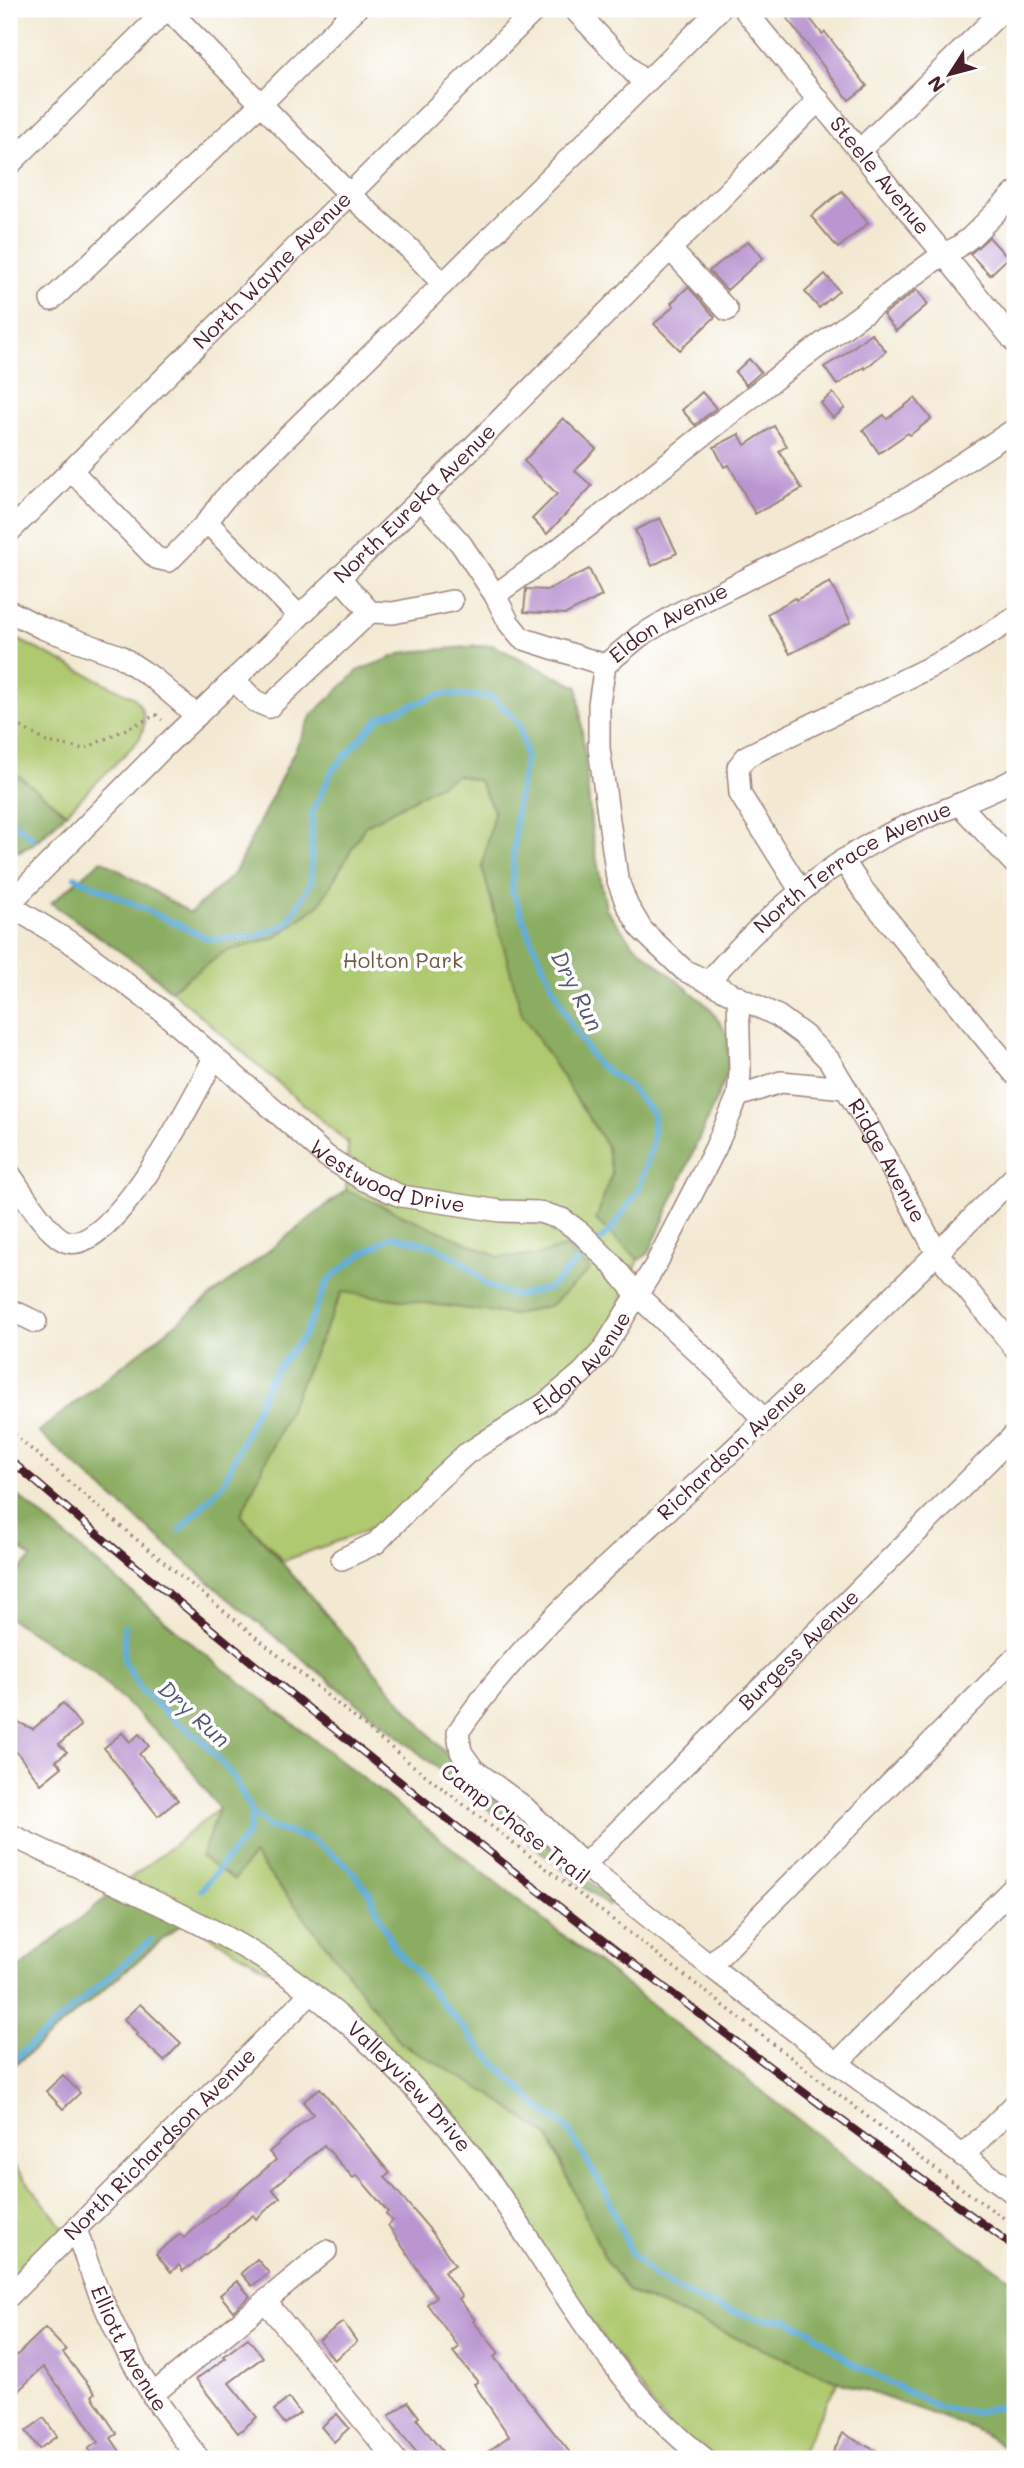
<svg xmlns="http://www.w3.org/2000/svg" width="1024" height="2468" font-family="Mali,sans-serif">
	<rect width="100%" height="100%" fill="#fff"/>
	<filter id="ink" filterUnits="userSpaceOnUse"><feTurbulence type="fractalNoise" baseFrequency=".0143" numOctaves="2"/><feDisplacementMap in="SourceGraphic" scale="14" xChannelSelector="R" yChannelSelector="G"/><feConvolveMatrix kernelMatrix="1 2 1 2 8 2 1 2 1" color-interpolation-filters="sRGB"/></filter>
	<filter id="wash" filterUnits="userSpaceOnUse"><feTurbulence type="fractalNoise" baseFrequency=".00686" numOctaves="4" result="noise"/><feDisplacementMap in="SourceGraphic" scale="28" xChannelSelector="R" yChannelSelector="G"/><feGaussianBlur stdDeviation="1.57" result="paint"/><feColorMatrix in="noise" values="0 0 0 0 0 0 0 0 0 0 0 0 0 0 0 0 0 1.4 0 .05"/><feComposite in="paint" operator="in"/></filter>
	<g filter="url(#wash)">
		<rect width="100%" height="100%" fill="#f3e9d2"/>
		<!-- green -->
		<g fill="#afc96f" stroke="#7c744d" stroke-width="2">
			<path d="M 9,635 L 133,697 C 146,710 148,727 137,742 L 41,838 L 23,850 L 9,854 Z"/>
			<path d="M 474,645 L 548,716 L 663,1192 L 639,1260 L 607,1332 L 560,1384 L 382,1525 L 283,1561 L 241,1515 L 342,1292 L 348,1143 L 151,973 L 255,869 L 332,710 Z"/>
			<path d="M 219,1809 L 296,1906 L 490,2094 L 549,2137 L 606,2261 L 629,2292 L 838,2381 L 798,2459 L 705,2459 L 668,2426 L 452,2131 L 310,1994 L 122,1885 Z"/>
			<path d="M 9,2159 L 69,2235 L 9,2296 Z"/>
		</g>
		<!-- forest -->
		<g fill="#8bad62" stroke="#6a6646" stroke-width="2">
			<path d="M 492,645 L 578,687 L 592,834 L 606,909 L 631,942 L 709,1007 L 727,1033 L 729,1070 L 649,1253 L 639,1260 L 596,1220 L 612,1173 L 606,1145 L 522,1014 L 482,867 L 494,811 L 479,781 L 457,775 L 365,826 L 320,904 L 276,937 L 225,952 L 170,990 L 151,973 L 51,903 L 102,860 L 190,913 L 234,874 L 312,715 L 359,670 L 406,652 Z"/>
			<path d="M 9,768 L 66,813 L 33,844 L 9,854 Z"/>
			<path d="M 346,1190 L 499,1257 L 539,1255 L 566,1246 L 590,1270 L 551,1305 L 513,1315 L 342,1292 L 241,1515 L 452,1761 L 612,1901 L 608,1906 L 225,1596 L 38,1432 Z"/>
			<path d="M 9,1488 L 202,1652 L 916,2212 L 1015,2282 L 1015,2453 L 973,2428 L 838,2381 L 629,2292 L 606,2261 L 549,2137 L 490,2094 L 401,2043 L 296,1906 L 253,1855 L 234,1880 L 201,1857 L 219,1809 L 177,1751 L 92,1671 L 9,1618 L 9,1579 L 32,1558 L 9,1540 Z"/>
			<path d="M 122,1885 L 189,1917 L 9,2070 L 9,1976 Z"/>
		</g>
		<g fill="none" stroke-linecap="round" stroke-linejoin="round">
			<!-- stream -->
			<g stroke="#5eaed9" stroke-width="6">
				<path d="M 9,818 L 33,839"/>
				<path d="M 75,877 L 209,939 L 254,937 L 287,924 L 311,882 L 312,813 L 332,771 L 380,717 L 442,694 L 493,697 L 519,723 L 526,757 L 516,809 L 512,890 L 531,939 L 571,1025 L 597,1064 L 629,1086 L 654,1115 L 652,1146 L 638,1190 L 612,1229 L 549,1288 L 516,1296 L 486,1285 L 463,1262 L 434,1246 L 393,1236 L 360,1255 L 329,1279 L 304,1335 L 270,1378 L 223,1484 L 180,1530"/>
				<path d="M 124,1627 L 124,1661 L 142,1691 L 174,1720 L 202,1740 L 232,1775 L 253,1813 L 269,1827 L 311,1839 L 347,1865 L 369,1892 L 393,1946 L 482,2050 L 538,2106 L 566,2126 L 606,2193 L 632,2255 L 655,2277 L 705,2303 L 760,2319 L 787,2320 L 811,2331 L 851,2363 L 940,2408 L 973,2412 L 1015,2404"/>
				<path d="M 201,1890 L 247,1835 L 253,1813"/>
				<path d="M 9,2064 L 151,1940"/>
			</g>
		</g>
		<g id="blocks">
			<!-- building -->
			<g fill="#ba96d1">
				<path d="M 780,9 L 803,9 L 822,34 L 825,32 L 867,86 L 849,100 Z"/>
				<path d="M 842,191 L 868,223 L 838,248 L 811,216 Z"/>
				<path d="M 989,237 L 1008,258 L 990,275 L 970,254 Z"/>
				<path d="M 748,241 L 763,258 L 727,290 L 709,271 Z"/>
				<path d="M 825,274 L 839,291 L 819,308 L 805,292 Z"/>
				<path d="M 688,287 L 715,317 L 680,350 L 654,324 L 674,306 L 671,303 Z"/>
				<path d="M 917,290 L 928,304 L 896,331 L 883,315 Z"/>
				<path d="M 871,333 L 886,351 L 865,369 L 864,367 L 837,385 L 824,367 L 842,356 Z"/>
				<path d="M 749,359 L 761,372 L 746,385 L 735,372 Z"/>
				<path d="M 702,392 L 716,408 L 695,425 L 682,410 Z"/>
				<path d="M 833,393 L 845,408 L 833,418 L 821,403 Z"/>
				<path d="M 915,398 L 931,419 L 910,435 L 908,433 L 879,453 L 863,430 L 884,415 L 887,419 Z"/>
				<path d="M 563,418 L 596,449 L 575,471 L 592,486 L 547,534 L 532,519 L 557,494 L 524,461 Z"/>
				<path d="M 774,426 L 787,446 L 779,451 L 802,489 L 755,514 L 729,465 L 724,467 L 714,447 L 739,434 L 745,445 Z"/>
				<path d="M 660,518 L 677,553 L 652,566 L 635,530 Z"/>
				<path d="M 589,569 L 602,596 L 566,614 L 524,612 L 526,589 L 547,590 Z"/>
				<path d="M 830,582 L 851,622 L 790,654 L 767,614 L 795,598 L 796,600 Z"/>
				<path d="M 63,1703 L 81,1726 L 59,1744 L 67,1752 L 56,1761 L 62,1767 L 41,1784 L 9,1742 L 9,1718 L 33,1729 Z"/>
				<path d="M 122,1733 L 130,1742 L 139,1734 L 149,1746 L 139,1754 L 178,1800 L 158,1816 L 104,1748 Z"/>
				<path d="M 140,2004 L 181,2043 L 164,2061 L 136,2035 L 138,2034 L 124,2019 Z"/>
				<path d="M 63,2075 L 80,2093 L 63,2109 L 46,2091 Z"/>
				<path d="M 320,2088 L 390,2173 L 385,2177 L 432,2232 L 455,2265 L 444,2272 L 462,2297 L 459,2299 L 475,2320 L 473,2321 L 499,2353 L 494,2357 L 575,2459 L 478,2459 L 509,2436 L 474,2384 L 478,2382 L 453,2352 L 459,2347 L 427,2304 L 436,2297 L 388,2225 L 392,2221 L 386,2214 L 388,2212 L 357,2175 L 353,2178 L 324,2145 L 272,2189 L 280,2198 L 256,2219 L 253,2215 L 190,2267 L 189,2266 L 183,2271 L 179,2265 L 171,2272 L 156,2254 L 180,2234 L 184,2238 L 276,2160 L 269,2152 L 313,2114 L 303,2102 Z"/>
				<path d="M 257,2259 L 269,2273 L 252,2286 L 241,2273 Z"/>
				<path d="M 237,2281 L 250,2296 L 233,2311 L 220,2295 Z"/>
				<path d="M 343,2322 L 357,2342 L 334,2360 L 319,2340 Z"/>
				<path d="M 45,2328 L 66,2350 L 63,2353 L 95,2393 L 92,2396 L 117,2434 L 111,2438 L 125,2459 L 95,2459 L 88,2449 L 98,2442 L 78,2411 L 43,2367 L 9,2400 L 9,2363 Z"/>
				<path d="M 248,2338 L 263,2357 L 229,2383 L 257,2417 L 238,2433 L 196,2379 L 226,2358 L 224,2356 Z"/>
				<path d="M 289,2398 L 300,2413 L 285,2424 L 274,2410 Z"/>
				<path d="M 408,2402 L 419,2417 L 417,2419 L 448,2459 L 422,2459 L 403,2436 L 389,2416 Z"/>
				<path d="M 337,2414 L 349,2428 L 334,2442 L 321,2427 Z"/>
				<path d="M 44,2418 L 57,2436 L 39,2449 L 26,2431 Z"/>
				<path d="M 843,2433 L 859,2442 L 892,2459 L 829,2459 Z"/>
			</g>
		</g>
	</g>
	<g filter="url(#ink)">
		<use href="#blocks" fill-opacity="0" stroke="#9e847e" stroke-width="2"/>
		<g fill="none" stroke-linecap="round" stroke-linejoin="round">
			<defs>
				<g id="minor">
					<path d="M 168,9 L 350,195 L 410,249 L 443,284 L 720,9"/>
					<path d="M 574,9 L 644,83"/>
					<path id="s1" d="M 744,9 L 1015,342"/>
					<path d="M 859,151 L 1004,9"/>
					<path d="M 9,165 L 167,9"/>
					<path d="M 670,249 L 727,310"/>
					<path d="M 51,300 L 261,104 L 356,9"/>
					<path d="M 71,470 L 156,558 L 169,561 L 207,522 L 224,499 L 443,284"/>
					<path d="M 421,499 L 461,544 L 495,595 L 509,623 L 521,638 L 605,665"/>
					<path d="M 207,522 L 299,616"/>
					<path id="s2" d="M 9,532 L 536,9"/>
					<path d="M 495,595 L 559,549 L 781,374 L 943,254 L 958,247 L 971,237 L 1015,193"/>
					<path d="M 9,611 L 42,628 L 120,656 L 153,678 L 197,716"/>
					<path d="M 370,612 L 393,613 L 452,601"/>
					<path d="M 234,680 L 255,701 L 269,707 L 370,612 L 339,577"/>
					<path d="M 959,804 L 1015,864"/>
					<path d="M 843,860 L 863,890 L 1015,1074"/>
					<path d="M 800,890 L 740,794 L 738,767 L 747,756 L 955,655 L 1015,618"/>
					<path id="s3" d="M 9,904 L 161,750 L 421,499 L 819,100"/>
					<path id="s4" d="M 9,905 L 78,947 L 162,1011 L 326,1156 L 362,1179 L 401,1196 L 500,1211 L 539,1212 L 562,1219 L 581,1233 L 610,1262 L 638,1296 L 720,1373 L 765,1421"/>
					<path id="s5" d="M 708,982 C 757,925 813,875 879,839 C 923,816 972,802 1015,779"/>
					<path id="s6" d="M 738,997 L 778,1016 L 805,1036 L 829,1060 L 869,1127 L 937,1253 L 1015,1348"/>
					<path d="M 738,1096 L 781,1082 L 846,1088"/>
					<path d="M 9,1173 C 21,1190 49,1238 68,1242 C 114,1253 197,1093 214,1057"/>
					<path d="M 1015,1176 C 917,1273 819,1370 719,1463 C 628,1548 528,1629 458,1732 L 461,1752 L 474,1770 L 524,1807 L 584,1865 L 710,1966 L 837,2063 L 1015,2194"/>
					<path d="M 9,1309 L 36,1322"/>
					<path id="s7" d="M 342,1559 L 376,1543 L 428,1489 L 466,1454 L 546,1403 L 582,1373 L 603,1350 L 655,1266 L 715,1149 L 738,1096 L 740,1073 L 738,997 L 684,970 L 642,930 L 627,905 L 617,878 L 599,748 L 599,704 L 605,665 L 640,636 L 677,614 L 909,498 L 1015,429"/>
					<path id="s8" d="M 9,1834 C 91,1875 176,1907 255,1954 C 326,1997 398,2066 451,2130 C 539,2236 594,2373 705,2459"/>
					<path id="s9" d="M 584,1865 L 1015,1434"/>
					<path d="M 710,1966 L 1015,1658"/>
					<path d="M 837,2063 L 1015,1886"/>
					<path d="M 963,2156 L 1015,2104"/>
					<path id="s10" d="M 76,2229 C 104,2318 141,2386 199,2459"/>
					<path id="s11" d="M 9,2296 L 310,1994"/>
					<path d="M 265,2301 L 395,2459"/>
					<path d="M 152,2395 L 326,2251"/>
				</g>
			</defs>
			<!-- minor casing -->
			<use href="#minor" stroke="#9e847e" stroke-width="24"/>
			<!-- path -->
			<g stroke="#9e847e" stroke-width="3.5" stroke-dasharray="2 5" stroke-linecap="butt">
				<path d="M 9,720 L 47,742 L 84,749 L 156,715 L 162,720"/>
				<path d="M 9,1430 L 131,1535 L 411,1764 L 943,2175 L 1015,2226"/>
			</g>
			<!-- minor -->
			<use href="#minor" stroke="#fff" stroke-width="21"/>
			<defs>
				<path id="rail" d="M 9,1459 C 332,1736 670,1998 1015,2247"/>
			</defs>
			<!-- rail casing -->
			<use href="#rail" stroke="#4a1f2b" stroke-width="8"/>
			<!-- rail -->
			<use href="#rail" stroke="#fff" stroke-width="5" stroke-dasharray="16" stroke-linecap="butt"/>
		</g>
	</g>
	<g text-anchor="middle" stroke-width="7" stroke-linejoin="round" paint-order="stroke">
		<!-- street labels -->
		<g font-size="21" fill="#4a1f2b" stroke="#fff">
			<text dy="7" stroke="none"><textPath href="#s1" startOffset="215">Steele Avenue</textPath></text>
			<text dy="7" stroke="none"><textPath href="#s2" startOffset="371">North Wayne Avenue</textPath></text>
			<text dy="7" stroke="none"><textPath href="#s3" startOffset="570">North Eureka Avenue</textPath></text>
			<text dy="7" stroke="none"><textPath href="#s7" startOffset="1192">Eldon Avenue</textPath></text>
			<text dy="7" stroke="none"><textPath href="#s5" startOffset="187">North Terrace Avenue</textPath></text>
			<text dy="7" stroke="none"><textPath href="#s6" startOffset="228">Ridge Avenue</textPath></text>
			<text dy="7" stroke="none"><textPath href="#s4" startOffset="471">Westwood Drive</textPath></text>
			<text dy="7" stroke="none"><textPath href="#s7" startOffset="313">Eldon Avenue</textPath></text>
			<text transform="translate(732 1450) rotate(-43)" y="7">Richardson Avenue</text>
			<text dy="7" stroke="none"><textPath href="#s9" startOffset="304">Burgess Avenue</textPath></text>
			<text transform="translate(515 1824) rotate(38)" y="7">Camp Chase Trail</text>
			<text dy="7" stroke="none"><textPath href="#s8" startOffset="478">Valleyview Drive</textPath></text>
			<text dy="7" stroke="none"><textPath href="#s11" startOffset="214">North Richardson Avenue</textPath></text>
			<text dy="7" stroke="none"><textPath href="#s10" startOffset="131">Elliott Avenue</textPath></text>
		</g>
		<!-- park labels -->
		<g font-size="21" fill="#6d5a43" stroke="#fff">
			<text x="403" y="968">Holton Park</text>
		</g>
		<!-- water labels -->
		<g font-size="23" font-style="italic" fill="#525871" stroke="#fff">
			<text transform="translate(577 991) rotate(63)" y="8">Dry Run</text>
			<text transform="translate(194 1714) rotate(42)" y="8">Dry Run</text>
		</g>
	</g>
	<!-- margin -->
	<rect width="1024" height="2468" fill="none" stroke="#fff" stroke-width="35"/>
	<!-- north arrow -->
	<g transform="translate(950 74) rotate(234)" stroke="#ffffff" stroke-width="5" paint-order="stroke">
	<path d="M0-5L12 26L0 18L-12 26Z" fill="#4a1f2b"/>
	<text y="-10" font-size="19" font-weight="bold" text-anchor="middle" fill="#4a1f2b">N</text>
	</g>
</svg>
